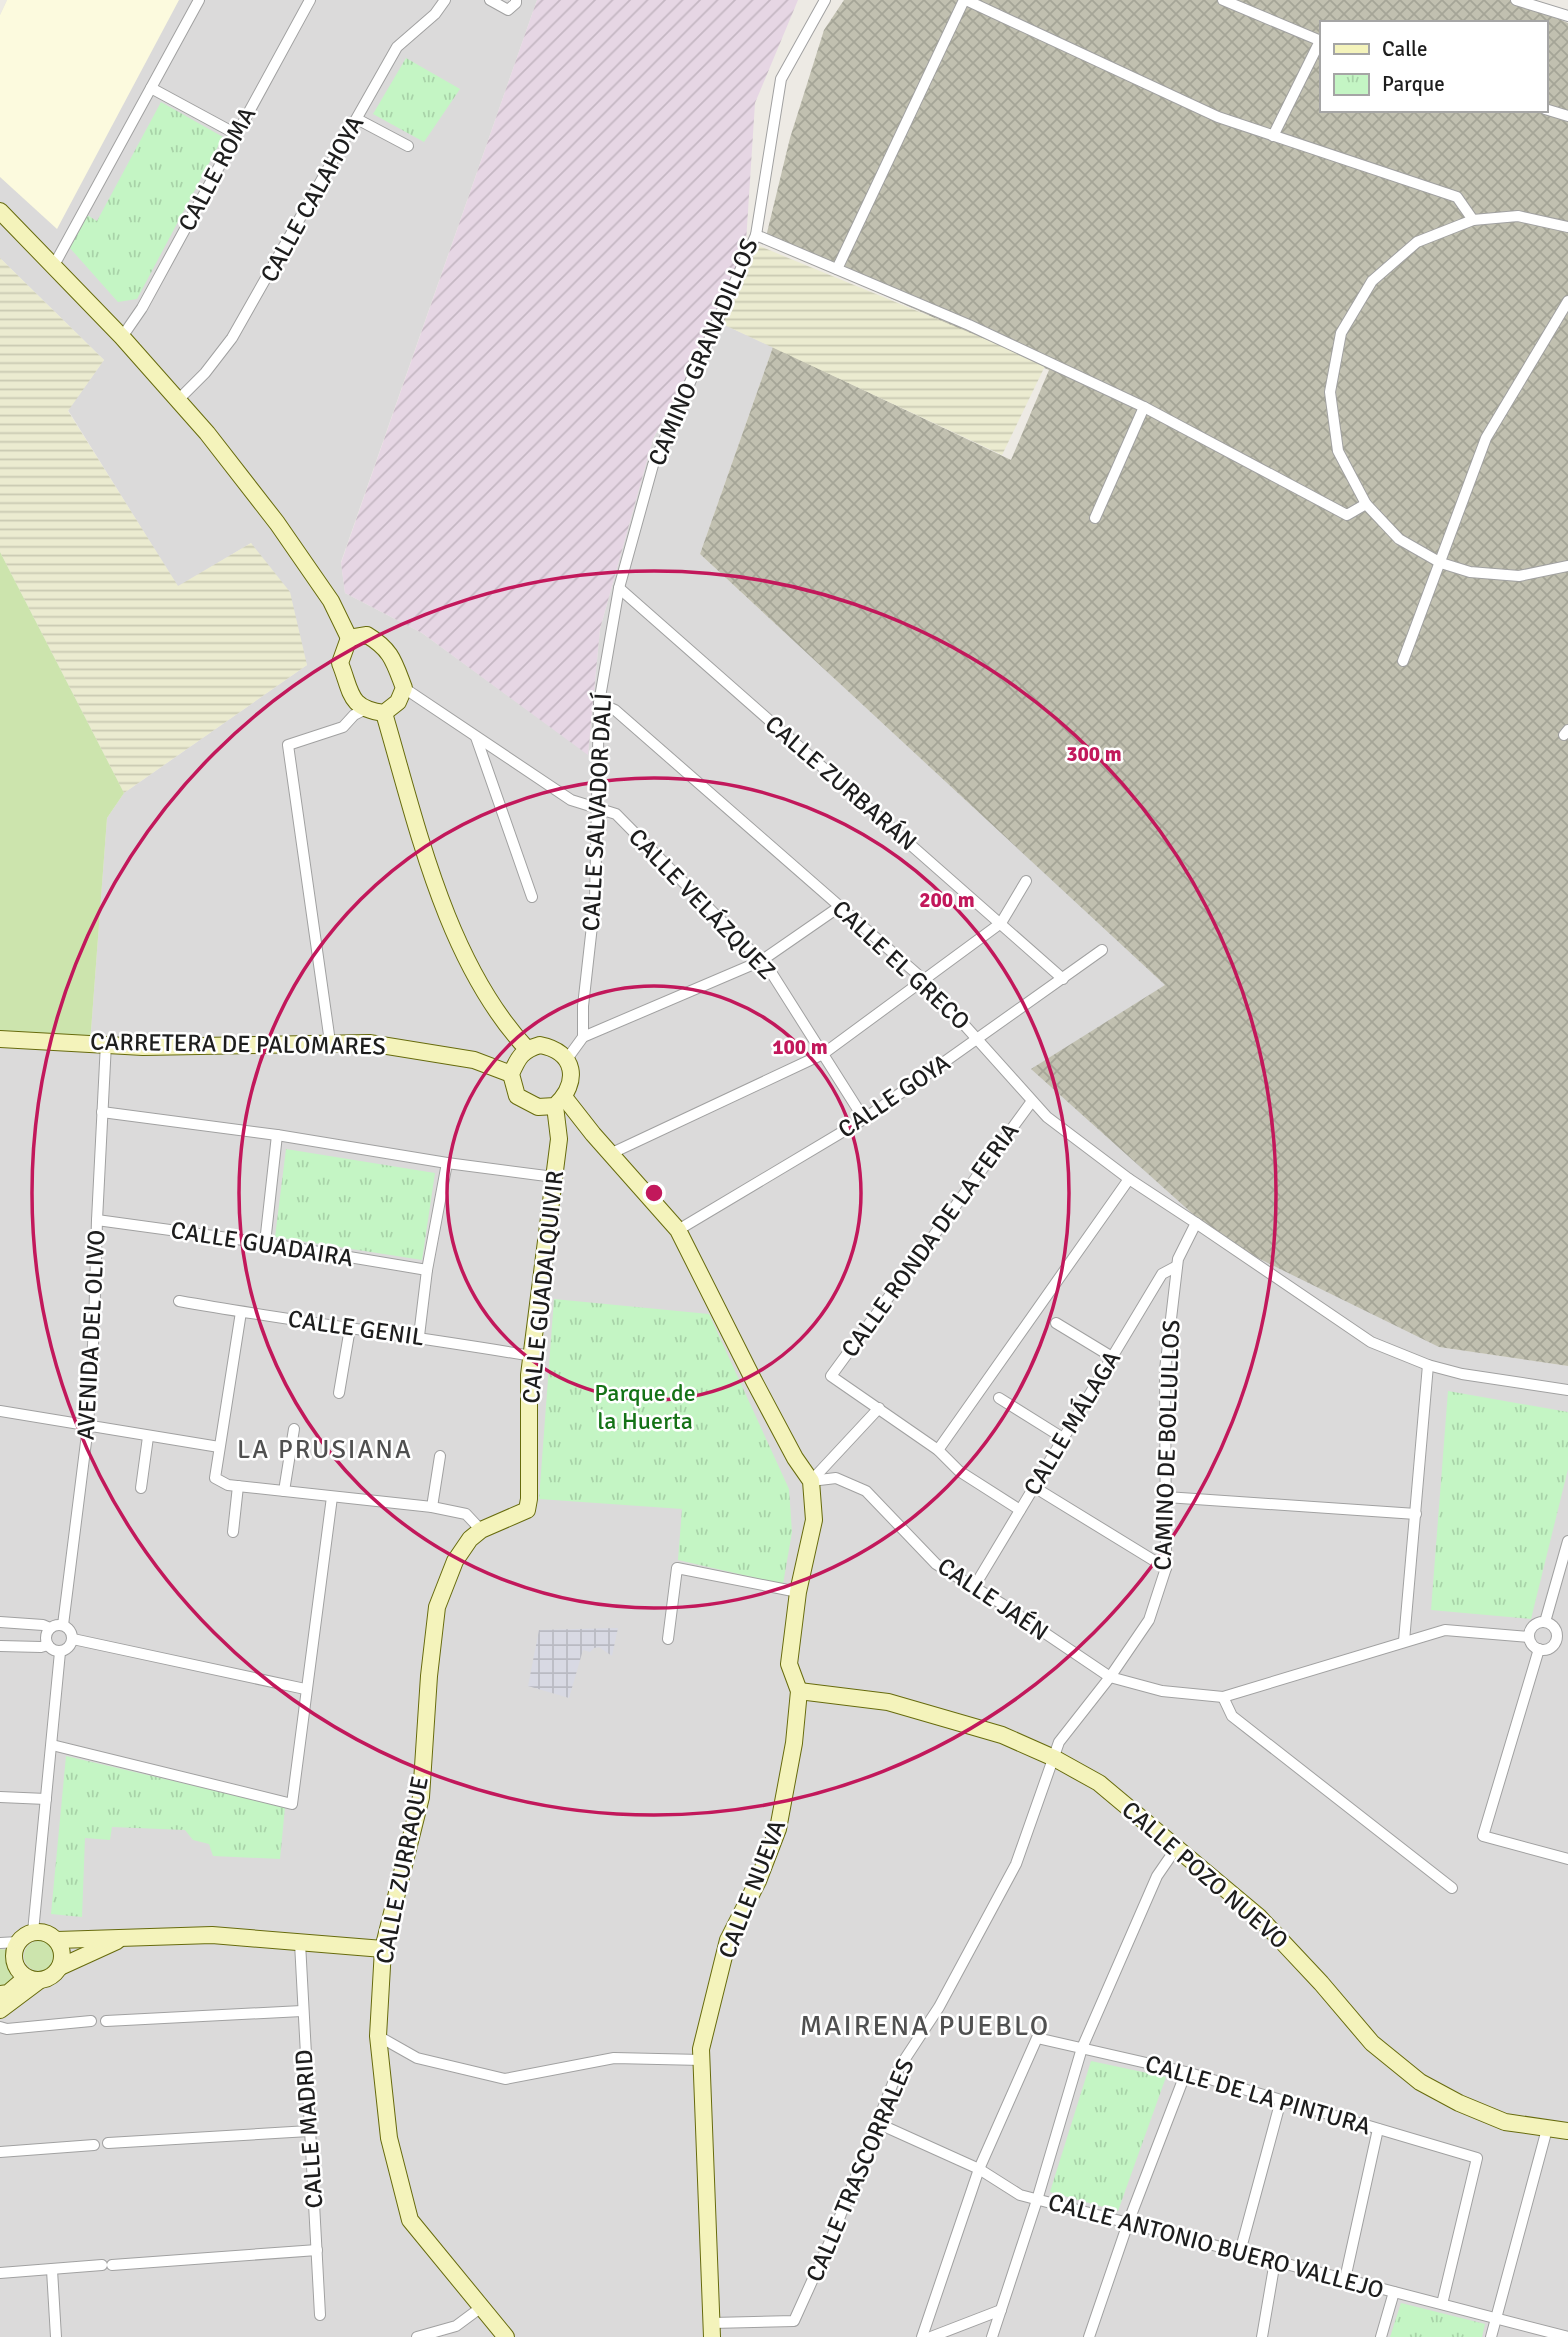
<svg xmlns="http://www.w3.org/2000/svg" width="1568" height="2337" font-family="Signika,sans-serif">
	<defs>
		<pattern id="industrial-furrows" width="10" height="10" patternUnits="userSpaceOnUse" patternTransform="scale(1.75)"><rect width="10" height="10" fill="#e6d6e4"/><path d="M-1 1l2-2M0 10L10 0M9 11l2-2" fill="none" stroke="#c5b7c3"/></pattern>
		<pattern id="construction-cross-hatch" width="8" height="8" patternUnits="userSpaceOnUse" patternTransform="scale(1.75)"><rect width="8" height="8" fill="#c1c0b0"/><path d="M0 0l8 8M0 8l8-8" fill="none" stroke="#a5a597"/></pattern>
		<pattern id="farmland-rules" width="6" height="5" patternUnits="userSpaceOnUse" patternTransform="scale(1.75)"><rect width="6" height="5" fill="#ebebd0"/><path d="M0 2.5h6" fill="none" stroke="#c9c9b2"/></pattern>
		<pattern id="park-tufts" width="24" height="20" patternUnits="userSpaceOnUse" patternTransform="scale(1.75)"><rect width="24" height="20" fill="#c4f5c4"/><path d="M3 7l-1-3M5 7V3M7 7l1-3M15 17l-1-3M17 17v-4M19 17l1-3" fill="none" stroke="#a8d2a8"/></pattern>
		<pattern id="plaza-grid" width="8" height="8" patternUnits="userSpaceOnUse" patternTransform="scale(1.75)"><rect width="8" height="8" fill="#d8d9e3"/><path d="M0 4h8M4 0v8" fill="none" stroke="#b9bac2"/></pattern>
	</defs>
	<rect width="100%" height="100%" fill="#edeae4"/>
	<!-- residential -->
	<path fill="#dbdada" d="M 7,0 L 537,0 L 341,562 L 345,593 L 422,633 L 588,754 L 600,629 L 653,439 L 716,321 L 773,347 L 700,554 L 1166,985 L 1032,1069 L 1439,1347 L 1568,1366 L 1568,2337 L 0,2337 L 0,1039 L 90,1044 L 107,818 L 124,793 L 307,665 L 251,543 L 178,587 L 68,410 L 104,360 L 0,258 L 0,15 Z"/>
	<!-- industrial -->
	<path fill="url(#industrial-furrows)" d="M 537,0 L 798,0 L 755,103 L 746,242 L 716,321 L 653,439 L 600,629 L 588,755 L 422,633 L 345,593 L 341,563 Z"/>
	<!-- education -->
	<path fill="#fcfade" d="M 7,0 L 179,0 L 57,229 L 0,177 L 0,15 Z"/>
	<!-- construction -->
	<path fill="url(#construction-cross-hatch)" fill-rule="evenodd" d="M 844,0 L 1514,0 L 1568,23 L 1568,1366 L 1439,1347 L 1223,1241 L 1031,1069 L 1165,985 L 700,554 L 773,347 L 1011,460 L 1049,370 L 765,241 L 790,138 L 824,30 ZM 1321,23 L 1545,23 L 1545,110 L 1321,110 Z"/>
	<!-- farmland -->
	<g fill="url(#farmland-rules)">
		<path d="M 752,243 L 1046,364 L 1002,455 L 716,321 Z"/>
		<path d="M 0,258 L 104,360 L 68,411 L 178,586 L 251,543 L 290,592 L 307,665 L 124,793 L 0,552 Z"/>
	</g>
	<!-- grass -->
	<g fill="#cce4ad">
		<path d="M 0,552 L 124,793 L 107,818 L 90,1044 L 0,1039 Z"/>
		<circle cx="39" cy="1956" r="15"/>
		<path d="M 0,1949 L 9,1950 C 6,1962 7,1969 14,1980 L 8,1986 L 0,1987 Z"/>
	</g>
	<!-- park -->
	<g fill="url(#park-tufts)">
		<path d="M 406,58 L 460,89 L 424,142 L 373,114 Z"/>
		<path d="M 161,102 L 223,137 L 137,299 L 118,302 L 69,247 L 87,215 L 97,221 Z"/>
		<path d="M 286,1149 L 435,1173 L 422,1260 L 275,1237 Z"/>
		<path d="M 554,1299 L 709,1314 L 789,1489 L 792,1532 L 783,1584 L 678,1560 L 682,1509 L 539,1499 Z"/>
		<path d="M 1448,1391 L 1568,1412 L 1568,1469 L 1531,1619 L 1431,1610 Z"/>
		<path d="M 66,1756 L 285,1807 L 280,1859 L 213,1856 L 209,1844 L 193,1840 L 185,1830 L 112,1827 L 110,1840 L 85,1838 L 82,1917 L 51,1914 Z"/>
		<path d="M 1091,2061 L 1166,2077 L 1118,2211 L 1050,2192 Z"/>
		<path d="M 1401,2303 L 1485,2324 L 1482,2337 L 1390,2337 Z"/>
	</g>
	<!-- plaza -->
	<path fill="url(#plaza-grid)" d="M 618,1628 L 612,1656 L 599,1647 L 594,1648 L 590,1652 L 583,1650 L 569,1698 L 528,1686 L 539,1630 Z"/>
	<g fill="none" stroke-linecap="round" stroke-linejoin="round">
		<defs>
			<g id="street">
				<path d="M 490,0 L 508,10 L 516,3 L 516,0"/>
				<path d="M 966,0 L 1218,117 L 1457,197 L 1473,220"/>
				<path d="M 1223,0 L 1321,41"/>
				<path d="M 1516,0 L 1568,16"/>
				<path d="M 151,88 L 236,134"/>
				<path d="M 1545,109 L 1568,116"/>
				<path d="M 357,119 L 408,146"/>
				<path d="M 1273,136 L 1320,41"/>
				<path d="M 1568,227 L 1518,216 L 1473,220 L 1417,242 L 1372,281 L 1341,333 L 1330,392 L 1338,451 L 1366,504 L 1399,539 L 1441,563 L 1470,572 L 1519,576 L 1568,566"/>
				<path d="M 756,235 L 969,325 L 1144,407 L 1347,515 L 1366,504"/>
				<path d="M 53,267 L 199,0"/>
				<path d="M 837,269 L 964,0"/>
				<path d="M 122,337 L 142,308 L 310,0"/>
				<path d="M 179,399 L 205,373 L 232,338 L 397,47 L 435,14 L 445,0"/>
				<path d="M 1095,518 L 1144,407"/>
				<path d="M 619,588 L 1063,979"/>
				<path d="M 1403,661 L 1486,438 L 1568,301"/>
				<path d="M 404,688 L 571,800 L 616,814 L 769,969 L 864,1119"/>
				<path d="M 599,703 L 615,710 L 924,980 L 1047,1117 L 1129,1179 L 1196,1223 L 1178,1259 L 1165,1370 L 1166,1568 L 1149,1620 L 1110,1677 L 1059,1742 L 1016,1864 L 939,2007 L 899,2068 L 831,2239 L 794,2321 L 712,2323"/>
				<path d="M 1564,735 L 1568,730"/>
				<path d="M 476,737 L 532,897"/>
				<path d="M 583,1037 L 583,1006 L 595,899 L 599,703 L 619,588 L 653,465 L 756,235 L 781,79 L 825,0"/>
				<path d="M 330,1042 L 288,745 L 343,727 L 354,715 L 364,710"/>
				<path d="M 567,1059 L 583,1037 L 761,961 L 839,907"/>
				<path d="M 102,1112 L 277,1135 L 447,1163 L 554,1177"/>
				<path d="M 612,1153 L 823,1054 L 1001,923 L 1026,881"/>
				<path d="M 97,1220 L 265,1243 L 427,1270"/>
				<path d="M 1196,1223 L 1371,1342 L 1428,1365 L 1462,1374 L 1568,1390"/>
				<path d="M 678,1230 L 864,1119 L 1102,950"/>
				<path d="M 265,1243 L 277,1135"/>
				<path d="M 179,1301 C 296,1322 415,1336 532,1356"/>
				<path d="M 241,1312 L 215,1478 L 228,1485 L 432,1507 L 466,1514 L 481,1530"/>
				<path d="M 1056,1323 L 1112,1357"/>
				<path d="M 419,1336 L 427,1270 L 447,1163"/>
				<path d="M 339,1393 L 350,1328"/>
				<path d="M 999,1398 L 1063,1438"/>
				<path d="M 0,1411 L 219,1447"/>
				<path d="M 938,1450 L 1129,1179"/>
				<path d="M 811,1481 L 836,1478 L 866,1491 L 936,1564 L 1002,1604 L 1110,1677 L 1162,1691 L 1223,1697 L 1445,1630 L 1529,1637"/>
				<path d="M 811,1481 L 879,1408"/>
				<path d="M 1034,1487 L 1166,1568"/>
				<path d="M 141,1488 L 148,1437"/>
				<path d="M 284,1491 L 294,1429"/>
				<path d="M 1166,1497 L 1416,1514"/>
				<path d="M 432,1507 L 440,1456"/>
				<path d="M 1020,1510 L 959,1471 L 938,1450 L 831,1376 L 1032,1101"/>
				<path d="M 233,1532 L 238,1486"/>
				<path d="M 974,1587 L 1162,1274 L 1177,1266"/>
				<path d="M 0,1622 L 43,1625 L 50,1628"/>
				<path d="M 1545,1622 L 1568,1541"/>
				<circle cx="1543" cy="1636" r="14"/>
				<circle cx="59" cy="1638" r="13"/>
				<path d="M 63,1625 L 88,1426 L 94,1328 L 97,1220 L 106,1043"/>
				<path d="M 73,1639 L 305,1689"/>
				<path d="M 668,1639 L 677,1568 L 798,1592"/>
				<path d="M 1404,1641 L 1428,1365"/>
				<path d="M 0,1646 L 41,1647 L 48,1645"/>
				<path d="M 1539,1649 L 1483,1836 L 1568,1859"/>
				<path d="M 1223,1697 L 1232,1716 L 1452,1888"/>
				<path d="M 52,1745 L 292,1804 L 332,1497"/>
				<path d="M 0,1797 L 46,1799"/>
				<path d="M 33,1932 L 60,1652"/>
				<path d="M 0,1943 L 18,1942"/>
				<path d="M 300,1943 L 320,2315"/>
				<path d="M 106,2021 L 302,2011"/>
				<path d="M 0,2027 L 7,2029 L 91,2021"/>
				<path d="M 378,2036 L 417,2058 L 505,2079 L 614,2058 L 702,2060"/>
				<path d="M 877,2123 L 979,2169 L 1020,2195 L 1568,2337"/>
				<path d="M 108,2143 L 309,2131"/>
				<path d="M 0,2152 L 94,2145"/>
				<path d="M 1240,2252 L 1281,2100"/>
				<path d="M 112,2265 L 317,2250"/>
				<path d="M 52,2270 L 56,2337"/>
				<path d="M 0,2273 L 102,2265"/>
				<path d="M 1345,2279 L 1378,2129"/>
				<path d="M 417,2337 L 456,2326 L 483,2306"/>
				<path d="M 922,2337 L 979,2169 L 1037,2038 L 1186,2072 L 1477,2158 L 1442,2304"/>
				<path d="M 931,2337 L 1001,2310"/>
				<path d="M 992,2337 L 1037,2200 L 1082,2048 L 1157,1876 L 1177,1847"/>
				<path d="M 1089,2337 L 1128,2223 L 1186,2072"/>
				<path d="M 1262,2337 L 1275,2261"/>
				<path d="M 1381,2337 L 1394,2292"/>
				<path d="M 1491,2337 L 1547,2129"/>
			</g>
			<g id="secondary">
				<path d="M 0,211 L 122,337 L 207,433 L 277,523 L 331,601 L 349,638"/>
				<path d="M 367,635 C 392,650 394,662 404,688 L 398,702 L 384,713 C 348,708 352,693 340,663 L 349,638 Z"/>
				<path d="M 384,713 C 417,825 446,962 527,1049"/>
				<path d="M 0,1039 L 143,1047 L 369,1043 L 474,1060 L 511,1074"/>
				<path d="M 540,1045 C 576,1052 580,1082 555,1106 L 538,1107 L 517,1096 L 511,1074 C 518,1058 522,1050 540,1045 Z"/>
				<path d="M 564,1097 L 593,1134 L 678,1230 L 754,1381 L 795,1458 L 811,1481 L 814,1520 L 798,1592 L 789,1664 L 799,1691 L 794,1743 L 778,1829 L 758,1881 L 728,1940 L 701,2049 L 712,2337"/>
				<path d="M 799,1691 L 888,1702 L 1002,1735 L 1054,1758 L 1099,1783 L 1259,1917 L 1321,1983 L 1372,2043 L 1420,2082 L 1459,2103 L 1505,2122 L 1568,2131"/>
				<circle cx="38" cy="1956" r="24"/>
				<path d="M 57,1940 L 212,1935 L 383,1949"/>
				<path d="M 60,1967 L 117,1941"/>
				<path d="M 0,1994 L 8,1993 L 22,1981"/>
				<path d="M 0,2010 L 40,1980"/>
				<path d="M 506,2337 L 410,2220 L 389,2138 L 378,2036 L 383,1949 L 421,1797 L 429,1676 L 437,1607 L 455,1561 L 470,1539 L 481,1530 L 527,1510 L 529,1499 L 529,1375 L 559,1139 L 555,1106"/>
			</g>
		</defs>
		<!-- street casing -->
		<use href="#street" stroke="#a1a1a1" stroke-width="12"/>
		<!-- secondary casing -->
		<use href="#secondary" stroke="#676b0d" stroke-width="18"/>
		<!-- street -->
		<use href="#street" stroke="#fff" stroke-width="10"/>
		<!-- secondary -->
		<use href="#secondary" stroke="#f4f3bb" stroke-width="16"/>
	</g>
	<!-- distance rings -->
	<g fill="none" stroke="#c2185b" stroke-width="3.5">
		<circle cx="654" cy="1193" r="207"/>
		<circle cx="654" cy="1193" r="415"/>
		<circle cx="654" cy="1193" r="622"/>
	</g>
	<g text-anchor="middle" stroke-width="5" stroke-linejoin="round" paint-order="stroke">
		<!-- street labels -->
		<g font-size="24" fill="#1d1d1d" stroke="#fff">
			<text transform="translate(217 169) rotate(-62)" y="8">CALLE ROMA</text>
			<text transform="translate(312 199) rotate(-61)" y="8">CALLE CALAHOYA</text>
			<text transform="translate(703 352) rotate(-67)" y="8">CAMINO GRANADILLOS</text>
			<text transform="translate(841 783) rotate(41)" y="8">CALLE ZURBARÁN</text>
			<text transform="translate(597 812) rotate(-87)" y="8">CALLE SALVADOR DALÍ</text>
			<text transform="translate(702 904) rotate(46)" y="8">CALLE VELÁZQUEZ</text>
			<text transform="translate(901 965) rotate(43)" y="8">CALLE EL GRECO</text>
			<text transform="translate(238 1044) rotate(1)" y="8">CARRETERA DE PALOMARES</text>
			<text transform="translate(894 1096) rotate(-34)" y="8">CALLE GOYA</text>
			<text transform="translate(930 1240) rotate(-54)" y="8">CALLE RONDA DE LA FERIA</text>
			<text transform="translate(262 1244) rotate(9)" y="8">CALLE GUADAIRA</text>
			<text transform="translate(543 1287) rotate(-84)" y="8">CALLE GUADALQUIVIR</text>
			<text transform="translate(356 1328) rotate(8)" y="8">CALLE GENIL</text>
			<text transform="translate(91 1335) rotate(-87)" y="8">AVENIDA DEL OLIVO</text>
			<text transform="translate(1072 1423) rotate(-59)" y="8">CALLE MÁLAGA</text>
			<text transform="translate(1167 1445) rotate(-88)" y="8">CAMINO DE BOLLULLOS</text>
			<text transform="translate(993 1599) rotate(34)" y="8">CALLE JAÉN</text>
			<text transform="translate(402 1870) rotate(-79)" y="8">CALLE ZURRAQUE</text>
			<text transform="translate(1205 1875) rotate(41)" y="8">CALLE POZO NUEVO</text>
			<text transform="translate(752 1889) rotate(-69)" y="8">CALLE NUEVA</text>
			<text transform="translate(1258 2095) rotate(16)" y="8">CALLE DE LA PINTURA</text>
			<text transform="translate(309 2129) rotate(-94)" y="8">CALLE MADRID</text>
			<text transform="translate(860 2170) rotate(-67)" y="8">CALLE TRASCORRALES</text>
			<text transform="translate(1216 2246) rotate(15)" y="8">CALLE ANTONIO BUERO VALLEJO</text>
		</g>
		<!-- park labels -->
		<g font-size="24" fill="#147216" stroke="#fff">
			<text x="645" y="1401">Parque de<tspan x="645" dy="28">la Huerta</tspan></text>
		</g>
		<!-- neighbourhood labels -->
		<g font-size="26" letter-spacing="2" fill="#505050" stroke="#fff">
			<text x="325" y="1458">LA PRUSIANA</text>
		</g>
		<!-- quarter labels -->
		<g font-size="28" letter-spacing="2" fill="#505050" stroke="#fff">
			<text x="925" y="2035">MAIRENA PUEBLO</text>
		</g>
	</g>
	<circle cx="654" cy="1193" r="10" fill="#c2185b" stroke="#fff" stroke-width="3.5"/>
	<g font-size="21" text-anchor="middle" font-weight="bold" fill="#c2185b" stroke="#fff" stroke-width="5" stroke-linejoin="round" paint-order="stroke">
		<text x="1094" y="761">300 m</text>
		<text x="947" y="907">200 m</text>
		<text x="800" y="1054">100 m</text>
	</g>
	<!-- legend -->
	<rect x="1320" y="21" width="228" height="91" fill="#ffffff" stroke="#a5a5a5" stroke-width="2"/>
	<rect x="1334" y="44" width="35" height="10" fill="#f4f3bb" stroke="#a5a5a5" stroke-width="2"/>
	<text x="1382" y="56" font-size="21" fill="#1d1d1d">Calle</text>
	<rect x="1334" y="74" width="35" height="21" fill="url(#park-tufts)" stroke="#a5a5a5" stroke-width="2"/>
	<text x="1382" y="91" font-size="21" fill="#1d1d1d">Parque</text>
</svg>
